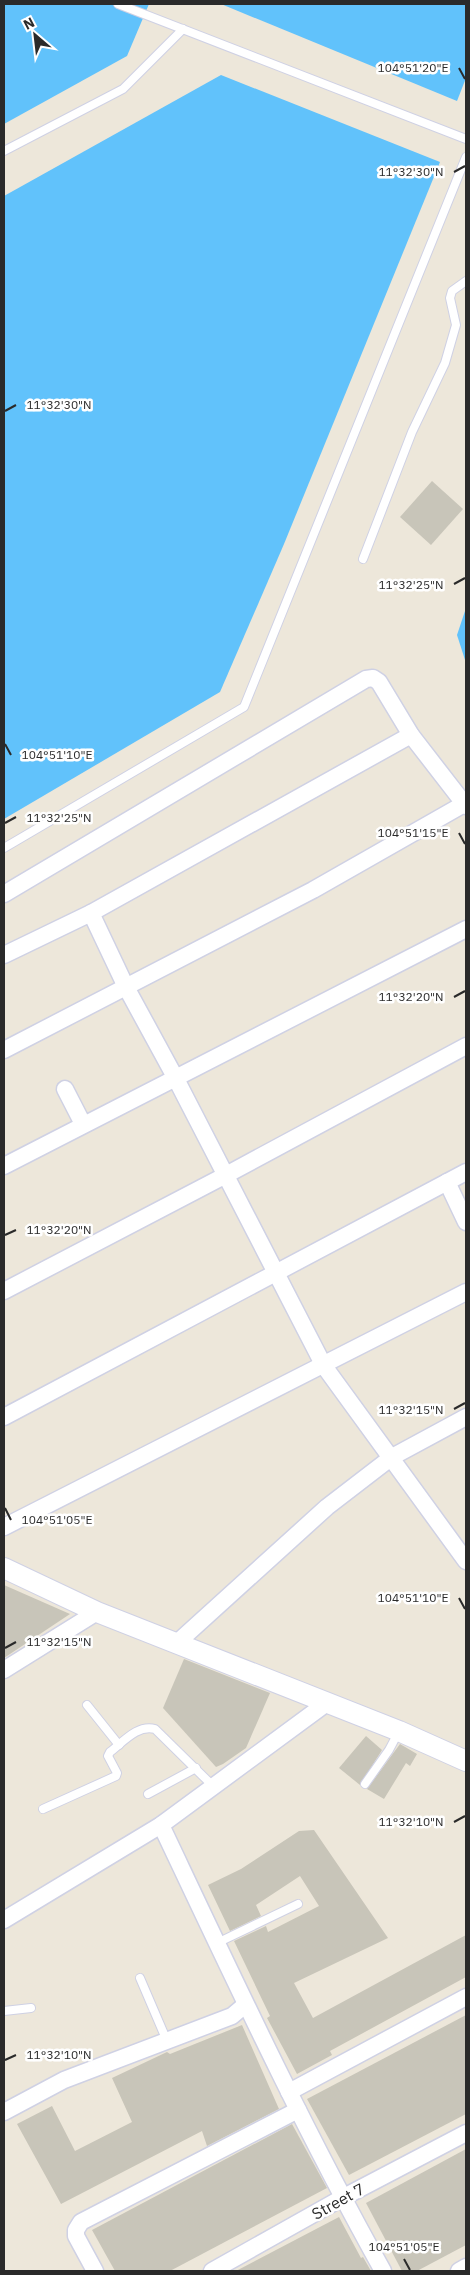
<svg xmlns="http://www.w3.org/2000/svg" width="470" height="2275" font-family="'IBM Plex Sans',sans-serif">
	<rect width="100%" height="100%" fill="#ede7da"/>
	<!-- water -->
	<g fill="#61c2fb">
		<path d="M 4,4 L 149,4 L 127,56 L 4,124 Z"/>
		<path d="M 221,4 L 466,4 L 466,78 L 457,101 Z"/>
		<path d="M 221,75 L 440,162 L 284,544 L 220,692 L 4,819 L 4,196 Z"/>
		<path d="M 466,608 L 466,663 L 457,635 Z"/>
	</g>
	<!-- building -->
	<g fill="#c8c5b9">
		<path d="M 432,481 L 463,509 L 431,545 L 400,517 Z"/>
		<path d="M 4,1585 L 70,1614 L 4,1658 Z"/>
		<path d="M 184,1659 L 270,1693 L 246,1748 L 223,1764 L 216,1767 L 163,1708 Z"/>
		<path d="M 366,1736 L 382,1750 L 360,1785 L 339,1768 Z"/>
		<path d="M 400,1744 L 417,1754 L 410,1766 L 406,1763 L 384,1799 L 367,1789 Z"/>
		<path d="M 314,1830 L 388,1938 L 294,1983 L 313,2018 L 466,1935 L 466,1977 L 330,2051 L 332,2055 L 297,2074 L 267,2018 L 270,2016 L 234,1941 L 266,1926 L 268,1932 L 319,1906 L 300,1876 L 256,1905 L 261,1916 L 230,1931 L 208,1885 L 241,1869 L 299,1831 Z"/>
		<path d="M 466,2015 L 466,2114 L 349,2175 L 307,2099 Z"/>
		<path d="M 242,2025 L 279,2109 L 207,2146 L 202,2131 L 61,2204 L 17,2124 L 52,2106 L 75,2151 L 132,2122 L 112,2078 L 167,2052 L 170,2054 Z"/>
		<path d="M 292,2124 L 327,2188 L 170,2271 L 115,2271 L 92,2230 Z"/>
		<path d="M 466,2149 L 466,2245 L 417,2271 L 402,2271 L 366,2203 Z"/>
		<path d="M 339,2217 L 361,2258 L 363,2257 L 371,2271 L 236,2271 Z"/>
	</g>
	<g fill="none" stroke-linecap="round" stroke-linejoin="round">
		<defs>
			<g id="service">
				<path d="M 118,4 L 466,139"/>
				<path d="M 4,151 L 123,89 L 183,29"/>
				<path d="M 363,559 L 412,432 L 445,363 L 456,325 L 450,298 L 452,291 L 466,281"/>
				<path d="M 4,848 L 244,707 L 466,157"/>
				<path d="M 87,1705 L 119,1745"/>
				<path d="M 365,1784 L 389,1750 L 399,1731"/>
				<path d="M 148,1794 L 196,1768"/>
				<path d="M 43,1809 L 116,1776 L 117,1773 L 108,1756 L 110,1752 C 123,1742 138,1724 155,1729 L 213,1786"/>
				<path d="M 217,1943 L 298,1904"/>
				<path d="M 140,1978 L 167,2041"/>
				<path d="M 4,2011 L 31,2008"/>
			</g>
			<g id="minor">
				<path d="M 4,894 L 366,679 L 373,678 L 379,682 L 411,735 L 466,806"/>
				<path d="M 91,913 L 126,987 L 175,1077 L 324,1366 L 466,1561"/>
				<path d="M 4,955 L 91,913 L 411,735"/>
				<path d="M 4,1050 L 313,890 L 464,804"/>
				<path d="M 65,1089 L 83,1124"/>
				<path d="M 4,1166 L 466,929"/>
				<path d="M 447,1182 L 466,1222"/>
				<path d="M 4,1291 L 226,1175 L 466,1046"/>
				<path d="M 4,1417 L 466,1172"/>
				<path d="M 4,1527 L 466,1292"/>
				<path d="M 178,1642 L 327,1507 L 392,1457 L 466,1417"/>
				<path d="M 4,1670 L 97,1612"/>
				<path d="M 161,1825 C 232,1975 302,2126 383,2271"/>
				<path d="M 4,1920 L 161,1825 L 328,1702"/>
				<path d="M 289,2092 L 466,1997"/>
				<path d="M 4,2112 L 64,2080 L 232,2016 L 245,2005"/>
				<path d="M 95,2271 L 76,2236 L 76,2230 L 81,2222 L 298,2110"/>
				<path d="M 212,2271 L 342,2198 L 466,2133"/>
				<path d="M 459,2271 L 466,2267"/>
			</g>
			<path id="tertiary" d="M 4,1568 L 97,1612 L 399,1731 L 466,1761"/>
		</defs>
		<!-- service casing -->
		<use href="#service" stroke="#cfd1e4" stroke-width="10"/>
		<!-- minor casing -->
		<use href="#minor" stroke="#cfd1e4" stroke-width="19"/>
		<!-- tertiary casing -->
		<use href="#tertiary" stroke="#cfd1e4" stroke-width="22"/>
		<!-- service -->
		<use href="#service" stroke="#fff" stroke-width="8"/>
		<!-- minor -->
		<use href="#minor" stroke="#fff" stroke-width="16"/>
		<!-- tertiary -->
		<use href="#tertiary" stroke="#fff" stroke-width="20"/>
	</g>
	<!-- ticks -->
	<path fill="none" stroke="#2a2a2a" stroke-width="2" d="M 459,68 L 465,79M 454,172 L 465,166M 5,411 L 16,405M 454,584 L 465,578M 5,744 L 11,755M 5,823 L 16,817M 459,833 L 465,844M 454,997 L 465,991M 5,1235 L 16,1230M 454,1409 L 465,1403M 5,1508 L 11,1520M 459,1598 L 465,1609M 5,1648 L 16,1642M 454,1822 L 465,1816M 5,2060 L 16,2055M 404,2259 L 410,2270"/>
	<g text-anchor="middle" stroke-width="5" stroke-linejoin="round" paint-order="stroke">
		<!-- street labels -->
		<g font-size="16" fill="#2a2a2a" stroke="#fff">
			<text transform="translate(338 2201) rotate(-29)" y="6">Street 7</text>
		</g>
	</g>
	<g font-size="12" text-anchor="middle" fill="#2a2a2a" stroke="#fff" stroke-width="5" stroke-linejoin="round" paint-order="stroke">
		<text x="413" y="72">104°51'20"E</text>
		<text x="411" y="176">11°32'30"N</text>
		<text x="59" y="409">11°32'30"N</text>
		<text x="411" y="589">11°32'25"N</text>
		<text x="57" y="759">104°51'10"E</text>
		<text x="59" y="822">11°32'25"N</text>
		<text x="413" y="837">104°51'15"E</text>
		<text x="411" y="1001">11°32'20"N</text>
		<text x="59" y="1234">11°32'20"N</text>
		<text x="411" y="1414">11°32'15"N</text>
		<text x="57" y="1524">104°51'05"E</text>
		<text x="413" y="1602">104°51'10"E</text>
		<text x="59" y="1646">11°32'15"N</text>
		<text x="411" y="1826">11°32'10"N</text>
		<text x="59" y="2059">11°32'10"N</text>
		<text x="404" y="2251">104°51'05"E</text>
	</g>
	<!-- border -->
	<rect width="470" height="2275" fill="none" stroke="#2a2a2a" stroke-width="10"/>
	<!-- north arrow -->
	<g transform="translate(35 35) rotate(332)" stroke="#ffffff" stroke-width="4" paint-order="stroke">
	<path d="M0-4L9 19L0 12L-9 19Z" fill="#2a2a2a"/>
	<text y="-8" font-size="14" font-weight="bold" text-anchor="middle" fill="#2a2a2a">N</text>
	</g>
</svg>
